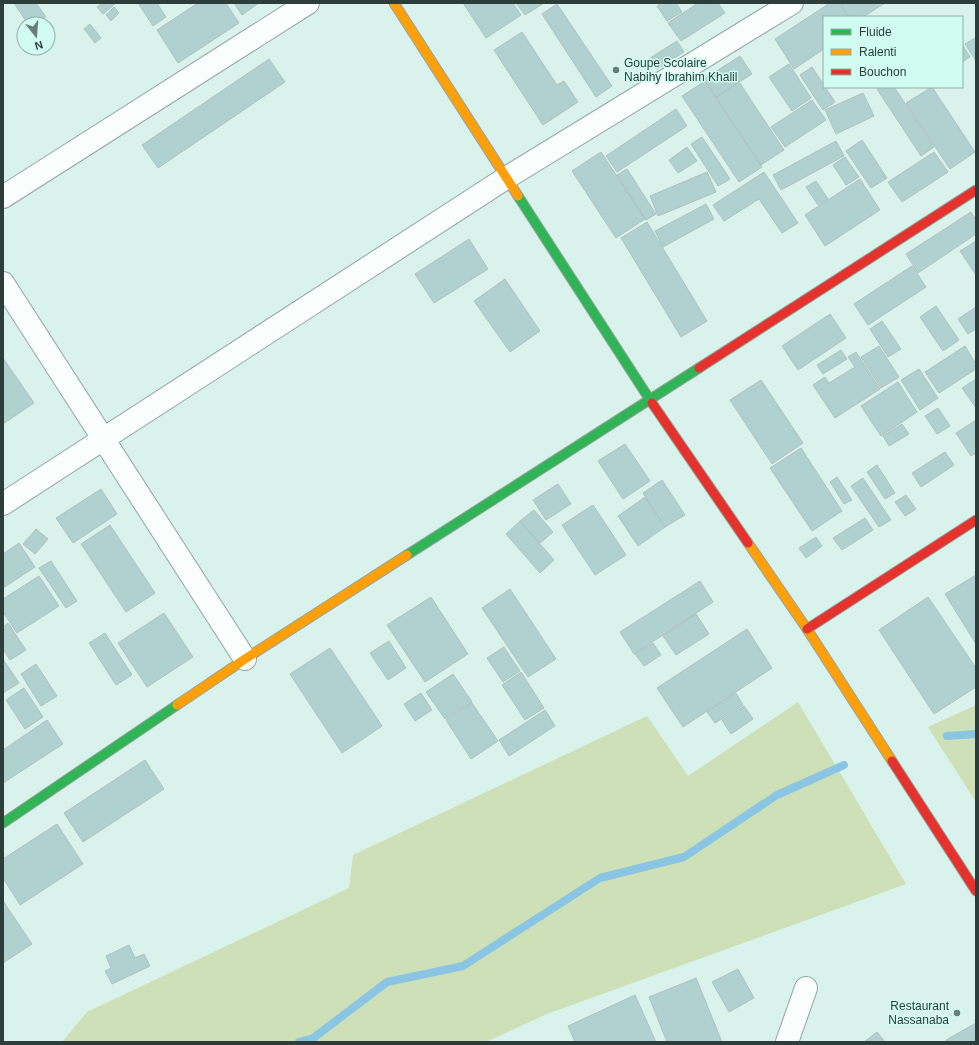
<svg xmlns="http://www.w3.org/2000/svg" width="979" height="1045" font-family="Helvetica,sans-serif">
	<rect width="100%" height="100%" fill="#daf2ec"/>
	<!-- green -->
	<g fill="#cde0b7">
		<path d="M 798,702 L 906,884 L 547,1014 L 486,1042 L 62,1042 L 87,1012 L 349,888 L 353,855 L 647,716 L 688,776 Z"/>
		<path d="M 976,705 L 976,802 L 928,727 Z"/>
	</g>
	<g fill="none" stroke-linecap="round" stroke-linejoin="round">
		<!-- stream -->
		<g stroke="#8ac5e4" stroke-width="8">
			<path d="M 947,736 L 976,734"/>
			<path d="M 299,1042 L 312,1039 L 387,982 L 463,966 L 600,878 L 684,857 L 777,795 L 844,765"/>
		</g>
	</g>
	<!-- building -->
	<g fill="#b1d0d0" stroke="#afc2c0">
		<path d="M 14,3 L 36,3 L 46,17 L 35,24 L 28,24 Z"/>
		<path d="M 102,3 L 116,3 L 103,14 L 97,7 Z"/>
		<path d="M 138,3 L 157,3 L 166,17 L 153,26 Z"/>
		<path d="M 198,3 L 226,3 L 239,23 L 178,63 L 157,30 Z"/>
		<path d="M 234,3 L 259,3 L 242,15 Z"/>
		<path d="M 463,3 L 513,3 L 521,15 L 486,38 Z"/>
		<path d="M 516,3 L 544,3 L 525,15 Z"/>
		<path d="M 662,3 L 676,3 L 682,12 L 667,21 L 657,6 Z"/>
		<path d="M 698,3 L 718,3 L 725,13 L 681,41 L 668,23 Z"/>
		<path d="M 830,3 L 840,3 L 849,17 L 824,17 L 824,49 L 794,69 L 775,39 Z"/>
		<path d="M 840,3 L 885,3 L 863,17 L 849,17 Z"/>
		<path d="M 557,4 L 612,86 L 596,97 L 542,14 Z"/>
		<path d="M 114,7 L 119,13 L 111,21 L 106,15 Z"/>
		<path d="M 90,24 L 101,38 L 95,43 L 84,29 Z"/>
		<path d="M 522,32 L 557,85 L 564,81 L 578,102 L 543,125 L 494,50 Z"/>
		<path d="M 975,38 L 976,40 L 976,61 L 965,44 Z"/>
		<path d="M 677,41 L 684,52 L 657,69 L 650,58 Z"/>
		<path d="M 962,44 L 970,57 L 962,62 Z"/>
		<path d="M 740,56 L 752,74 L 716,97 L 704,79 Z"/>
		<path d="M 269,59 L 285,82 L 158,168 L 142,145 Z"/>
		<path d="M 789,64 L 811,98 L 792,111 L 769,77 Z"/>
		<path d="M 812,67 L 835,102 L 823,110 L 800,75 Z"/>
		<path d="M 705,81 L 762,167 L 739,182 L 682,96 Z"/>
		<path d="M 739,82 L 784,150 L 761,165 L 716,98 Z"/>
		<path d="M 880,87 L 894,87 L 934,147 L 921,156 L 877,89 Z"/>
		<path d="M 932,87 L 975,152 L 950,169 L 906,103 Z"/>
		<path d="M 863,93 L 874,116 L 836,134 L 825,110 Z"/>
		<path d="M 812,100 L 826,120 L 785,147 L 771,127 Z"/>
		<path d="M 676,109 L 687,126 L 617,172 L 606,156 Z"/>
		<path d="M 702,137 L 730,179 L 718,186 L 691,144 Z"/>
		<path d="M 862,140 L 887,178 L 871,188 L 846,151 Z"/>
		<path d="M 836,141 L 844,156 L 781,190 L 773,175 Z"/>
		<path d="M 687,147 L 697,161 L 678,173 L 669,160 Z"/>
		<path d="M 601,152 L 645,219 L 616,238 L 572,171 Z"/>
		<path d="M 934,152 L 948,172 L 902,202 L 888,182 Z"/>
		<path d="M 845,157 L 859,177 L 846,185 L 833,165 Z"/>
		<path d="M 627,169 L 656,214 L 646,220 L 617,175 Z"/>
		<path d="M 707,172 L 716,192 L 658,216 L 650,196 Z"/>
		<path d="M 764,172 L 798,223 L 782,233 L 759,199 L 724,221 L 713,205 Z"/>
		<path d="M 860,179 L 880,210 L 825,246 L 805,215 Z"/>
		<path d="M 816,181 L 828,199 L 818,205 L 806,187 Z"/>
		<path d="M 706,204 L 714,219 L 663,247 L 655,231 Z"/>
		<path d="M 971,212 L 976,220 L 976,234 L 918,273 L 906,254 Z"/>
		<path d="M 647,222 L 707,321 L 681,337 L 621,238 Z"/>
		<path d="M 469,239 L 488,269 L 434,303 L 415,274 Z"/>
		<path d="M 976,241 L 976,275 L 960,251 Z"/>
		<path d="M 912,266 L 926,287 L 868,325 L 854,304 Z"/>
		<path d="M 505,279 L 540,331 L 510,352 L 474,301 Z"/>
		<path d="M 936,306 L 959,340 L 943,351 L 920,317 Z"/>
		<path d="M 976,307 L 976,329 L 968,334 L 958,319 Z"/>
		<path d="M 830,314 L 846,338 L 798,370 L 782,346 Z"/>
		<path d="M 882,321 L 901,349 L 888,357 L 870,329 Z"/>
		<path d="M 879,346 L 899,377 L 881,388 L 861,357 Z"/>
		<path d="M 965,346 L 976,364 L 976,369 L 939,393 L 925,372 Z"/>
		<path d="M 841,350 L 847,359 L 823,374 L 817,365 Z"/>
		<path d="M 856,352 L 880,389 L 835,418 L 813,385 L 825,377 L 829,383 L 855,367 L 848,357 Z"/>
		<path d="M 3,358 L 34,403 L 3,424 Z"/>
		<path d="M 919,369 L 938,398 L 920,410 L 901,380 Z"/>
		<path d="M 976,379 L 976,408 L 962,388 Z"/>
		<path d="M 761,380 L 803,443 L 772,464 L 730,400 Z"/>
		<path d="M 898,382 L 917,412 L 881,436 L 861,406 Z"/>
		<path d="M 938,408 L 950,426 L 937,434 L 925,416 Z"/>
		<path d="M 976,420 L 976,453 L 971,456 L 956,433 Z"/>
		<path d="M 902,424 L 909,434 L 889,446 L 883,436 Z"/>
		<path d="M 625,444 L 650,481 L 623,499 L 598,461 Z"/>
		<path d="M 801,448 L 842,511 L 812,531 L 770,468 Z"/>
		<path d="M 945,452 L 954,465 L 921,487 L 912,473 Z"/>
		<path d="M 877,465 L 895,493 L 885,499 L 867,472 Z"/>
		<path d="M 837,477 L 852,500 L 844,504 L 830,482 Z"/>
		<path d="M 863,478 L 891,520 L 879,527 L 851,486 Z"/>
		<path d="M 662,480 L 685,515 L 665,527 L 643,493 Z"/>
		<path d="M 558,484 L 571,504 L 546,520 L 533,500 Z"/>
		<path d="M 101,489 L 117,514 L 73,543 L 56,518 Z"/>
		<path d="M 906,495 L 916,509 L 905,516 L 895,502 Z"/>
		<path d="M 645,497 L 665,527 L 638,546 L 618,516 Z"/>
		<path d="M 593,505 L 626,555 L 595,575 L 562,525 Z"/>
		<path d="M 534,510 L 553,532 L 539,544 L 520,521 Z"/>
		<path d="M 865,518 L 873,530 L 842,550 L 833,538 Z"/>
		<path d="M 520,521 L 554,560 L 540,573 L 506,534 Z"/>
		<path d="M 110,525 L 155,593 L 126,612 L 81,544 Z"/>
		<path d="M 36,529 L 48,539 L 35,554 L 23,544 Z"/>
		<path d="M 816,537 L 822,546 L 806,558 L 799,548 Z"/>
		<path d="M 19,543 L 35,567 L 3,588 L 3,554 Z"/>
		<path d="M 51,561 L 77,601 L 66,608 L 39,568 Z"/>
		<path d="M 976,575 L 976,644 L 945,594 Z"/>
		<path d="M 39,576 L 59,606 L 17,633 L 3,612 L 3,599 Z"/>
		<path d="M 700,581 L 713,602 L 634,654 L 620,632 Z"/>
		<path d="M 510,589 L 556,659 L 528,677 L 482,608 Z"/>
		<path d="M 431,597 L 468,654 L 425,682 L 387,625 Z"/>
		<path d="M 928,597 L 976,668 L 976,687 L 934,714 L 879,630 Z"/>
		<path d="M 164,613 L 193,657 L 147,687 L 118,643 Z"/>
		<path d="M 696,614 L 709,634 L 676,655 L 663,636 Z"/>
		<path d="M 8,623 L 26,650 L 10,660 L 3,649 L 3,627 Z"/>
		<path d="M 747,629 L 772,668 L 683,727 L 657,688 Z"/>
		<path d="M 105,633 L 132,675 L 116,685 L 89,643 Z"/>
		<path d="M 389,641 L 406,668 L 388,680 L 370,653 Z"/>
		<path d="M 653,643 L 661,655 L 644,666 L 635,654 Z"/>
		<path d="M 504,647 L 520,671 L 503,682 L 487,658 Z"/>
		<path d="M 330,648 L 382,726 L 342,753 L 290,674 Z"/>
		<path d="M 3,659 L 19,683 L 3,693 Z"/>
		<path d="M 36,664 L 57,696 L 41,706 L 21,674 Z"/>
		<path d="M 521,672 L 544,708 L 525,720 L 502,685 Z"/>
		<path d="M 453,674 L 472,702 L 445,719 L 426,692 Z"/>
		<path d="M 24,688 L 43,717 L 25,729 L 6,700 Z"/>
		<path d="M 421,693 L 432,710 L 415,721 L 404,704 Z"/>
		<path d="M 736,693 L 743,705 L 715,723 L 707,712 Z"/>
		<path d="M 472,703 L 498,741 L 471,759 L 446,720 Z"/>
		<path d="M 744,706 L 753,719 L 731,734 L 722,720 Z"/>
		<path d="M 545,710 L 555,726 L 509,756 L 499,740 Z"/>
		<path d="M 47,720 L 63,744 L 3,783 L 3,750 Z"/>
		<path d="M 145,760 L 164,789 L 83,842 L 64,813 Z"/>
		<path d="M 57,824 L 83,864 L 20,905 L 3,878 L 3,859 Z"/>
		<path d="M 3,901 L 32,944 L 3,963 Z"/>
		<path d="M 129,945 L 135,958 L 144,954 L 150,966 L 112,984 L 105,971 L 111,968 L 106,956 Z"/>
		<path d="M 738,969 L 754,998 L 729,1012 L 712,982 Z"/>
		<path d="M 696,978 L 722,1042 L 667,1042 L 649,997 Z"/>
		<path d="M 635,995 L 656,1042 L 575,1042 L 568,1026 Z"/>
		<path d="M 976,1023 L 976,1042 L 947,1042 L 946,1040 Z"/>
		<path d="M 877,1032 L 885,1042 L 864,1042 Z"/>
	</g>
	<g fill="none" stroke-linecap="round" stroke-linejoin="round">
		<defs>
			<g id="street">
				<path d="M 3,197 L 308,3"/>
				<path d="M 3,283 L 245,659"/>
				<path d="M 3,504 L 506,178 L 792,3"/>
				<path d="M 787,1042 L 806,988"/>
			</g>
			<g id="fast">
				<path d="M 518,196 L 652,403"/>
				<path d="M 407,555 L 699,368"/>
				<path d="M 3,823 L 177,705"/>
			</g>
			<g id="slow">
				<path d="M 394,3 L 518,196"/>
				<path d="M 748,543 L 807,629 L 892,761"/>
				<path d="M 177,705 L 245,659 L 407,555"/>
			</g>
			<g id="jam">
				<path d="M 699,368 L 976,190"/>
				<path d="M 652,403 L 748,543"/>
				<path d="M 807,629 L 976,520"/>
				<path d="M 892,761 L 976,891"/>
			</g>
		</defs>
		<!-- street casing -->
		<use href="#street" stroke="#91a4a0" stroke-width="24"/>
		<!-- fast casing -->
		<use href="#fast" stroke="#91a4a0" stroke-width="11"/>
		<!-- slow casing -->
		<use href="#slow" stroke="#91a4a0" stroke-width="11"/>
		<!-- jam casing -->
		<use href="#jam" stroke="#91a4a0" stroke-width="11"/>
		<!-- street -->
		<use href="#street" stroke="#f9fdfc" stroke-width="22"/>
		<!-- fast -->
		<use href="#fast" stroke="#30b455" stroke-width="9"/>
		<!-- slow -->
		<use href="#slow" stroke="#ff9f0a" stroke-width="9"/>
		<!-- jam -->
		<use href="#jam" stroke="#e5322d" stroke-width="9"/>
	</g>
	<!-- markers -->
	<g fill="#6a7d78" stroke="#d0fcf1" stroke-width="1.5">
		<circle cx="616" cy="70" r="4"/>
		<circle cx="957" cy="1013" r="4"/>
	</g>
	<g text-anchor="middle" stroke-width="3" stroke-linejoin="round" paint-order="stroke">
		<!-- poi labels -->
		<g font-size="12" fill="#2d3e3a" stroke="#d0fcf1" text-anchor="start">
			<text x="624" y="67">Goupe Scolaire<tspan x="624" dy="14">Nabihy Ibrahim Khalil</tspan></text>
			<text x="949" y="1010" text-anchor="end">Restaurant<tspan x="949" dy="14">Nassanaba</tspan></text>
		</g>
	</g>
	<!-- border -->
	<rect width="979" height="1045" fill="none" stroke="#2d3e3a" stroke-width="8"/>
	<!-- legend -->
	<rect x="823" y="16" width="140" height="72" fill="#d0fcf1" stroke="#8fb0a8"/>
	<rect x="831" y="29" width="20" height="6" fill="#30b455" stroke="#8fb0a8"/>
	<text x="859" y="36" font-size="12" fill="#2d3e3a">Fluide</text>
	<rect x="831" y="49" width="20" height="6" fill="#ff9f0a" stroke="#8fb0a8"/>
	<text x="859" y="56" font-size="12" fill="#2d3e3a">Ralenti</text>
	<rect x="831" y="69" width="20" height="6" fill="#e5322d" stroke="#8fb0a8"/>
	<text x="859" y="76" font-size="12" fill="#2d3e3a">Bouchon</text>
	<!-- north arrow -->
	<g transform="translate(36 36) rotate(163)"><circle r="19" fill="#d0fcf1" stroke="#8fb0a8"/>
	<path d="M0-3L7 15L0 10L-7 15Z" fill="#6a7d78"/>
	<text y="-6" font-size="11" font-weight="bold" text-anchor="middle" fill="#2d3e3a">N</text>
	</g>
</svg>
